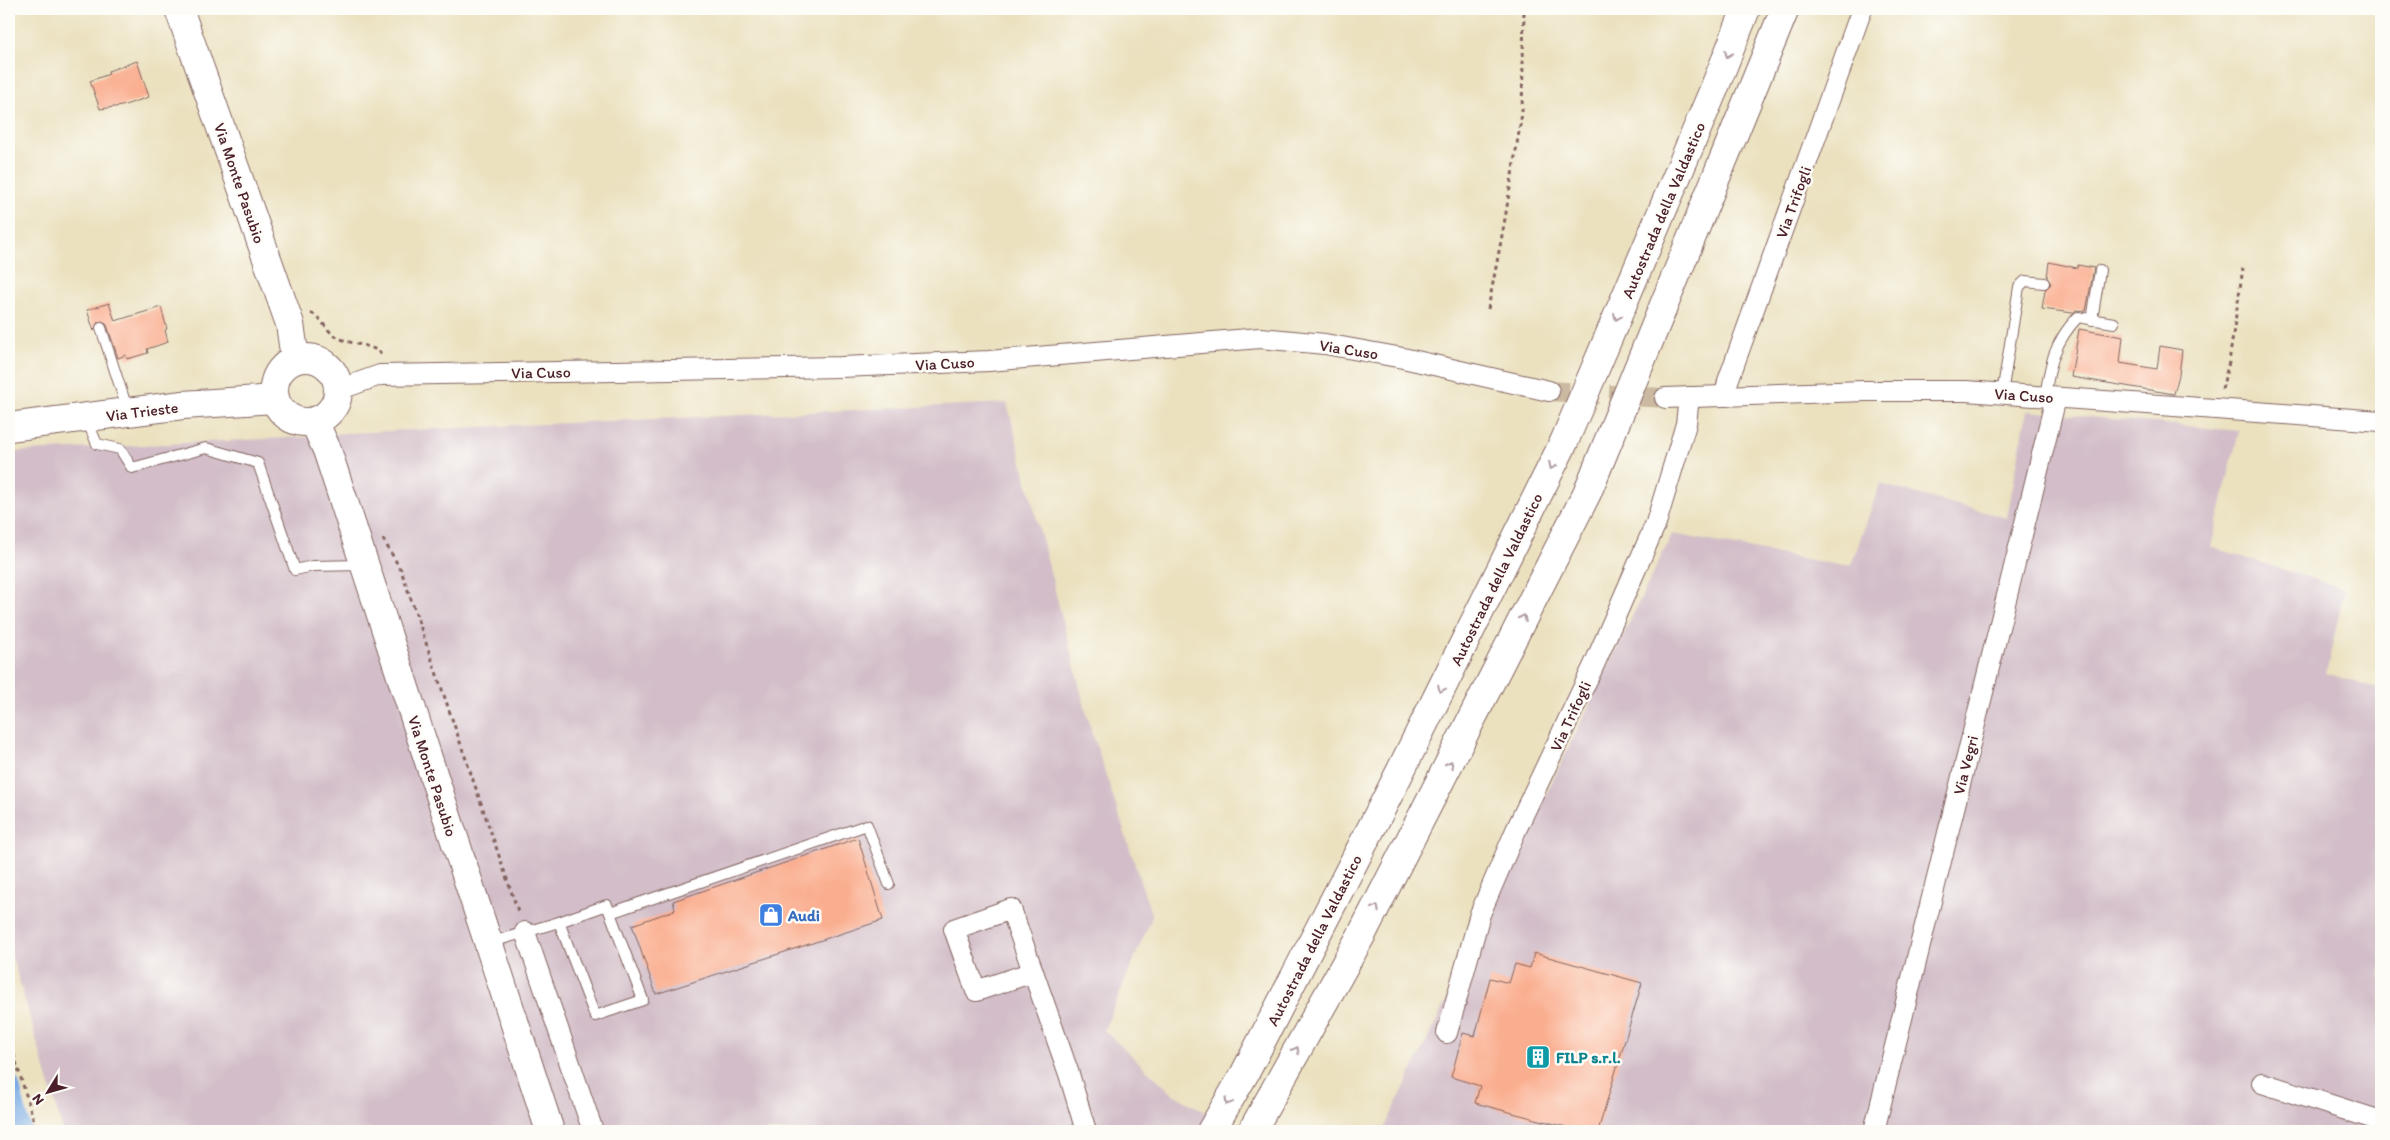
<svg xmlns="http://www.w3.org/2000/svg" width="2390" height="1140" font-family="Itim,sans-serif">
	<rect width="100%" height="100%" fill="#fdfcf7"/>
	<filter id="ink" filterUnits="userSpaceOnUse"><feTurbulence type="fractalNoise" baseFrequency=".02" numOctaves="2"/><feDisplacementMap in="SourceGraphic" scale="10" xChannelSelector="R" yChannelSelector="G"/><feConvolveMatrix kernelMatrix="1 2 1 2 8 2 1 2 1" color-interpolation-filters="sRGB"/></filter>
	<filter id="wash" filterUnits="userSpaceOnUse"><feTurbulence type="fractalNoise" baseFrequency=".0096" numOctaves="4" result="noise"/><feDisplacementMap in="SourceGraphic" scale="20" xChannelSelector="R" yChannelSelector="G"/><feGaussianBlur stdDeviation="1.12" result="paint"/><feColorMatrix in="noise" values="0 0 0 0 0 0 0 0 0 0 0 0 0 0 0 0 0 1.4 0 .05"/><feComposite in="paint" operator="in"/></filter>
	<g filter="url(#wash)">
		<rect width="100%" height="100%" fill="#ebe1bf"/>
		<!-- industrial -->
		<g fill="#d2bdc8">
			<path d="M 1007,403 L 1089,723 L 1152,917 L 1104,1030 L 1173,1094 L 1239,1131 L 63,1131 L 9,946 L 9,452 L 306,437 L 325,434 Z"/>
			<path d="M 2027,411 L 2239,431 L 2211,547 L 2345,589 L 2326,673 L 2381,690 L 2381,1131 L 1375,1131 L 1385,1127 L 1672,534 L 1838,565 L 1851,565 L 1880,484 L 2007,518 Z"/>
		</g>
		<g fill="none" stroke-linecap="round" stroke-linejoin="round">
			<!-- canal -->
			<path stroke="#79abe4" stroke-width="21" d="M 9,1085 L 21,1131"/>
		</g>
		<g id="blocks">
			<!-- building -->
			<g fill="#faae90">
				<path d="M 137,61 L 149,97 L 122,106 L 100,109 L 90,81 L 109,74 L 108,71 Z"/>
				<path d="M 2049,262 L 2077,268 L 2078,265 L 2094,268 L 2086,311 L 2076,310 L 2073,313 L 2042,309 L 2045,290 L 2051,284 L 2047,277 Z"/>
				<path d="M 109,303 L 115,321 L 161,307 L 167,329 L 165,330 L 168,342 L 147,349 L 148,353 L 127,359 L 126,355 L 118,358 L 107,325 L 103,321 L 98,322 L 94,331 L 87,310 Z"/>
				<path d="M 2079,329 L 2123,337 L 2120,363 L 2157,369 L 2160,346 L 2182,350 L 2179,375 L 2174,394 L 2071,377 Z"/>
				<path d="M 858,838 L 883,920 L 656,994 L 632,925 L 675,910 L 673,901 Z"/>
				<path d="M 1534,953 L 1642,983 L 1598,1131 L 1581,1131 L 1475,1103 L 1480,1086 L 1451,1077 L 1463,1033 L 1475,1036 L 1490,978 L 1509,983 L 1515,964 L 1530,968 Z"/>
			</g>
		</g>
	</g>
	<g filter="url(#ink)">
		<use href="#blocks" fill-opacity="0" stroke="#82635f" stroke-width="1"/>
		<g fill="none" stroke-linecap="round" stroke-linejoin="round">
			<!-- street-tunnel -->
			<path stroke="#cbbaa1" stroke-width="20" stroke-dasharray="20 10" stroke-linecap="butt" d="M 1549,391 L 1665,398"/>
			<defs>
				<g id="lane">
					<path d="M 2092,320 L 2100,270"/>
					<path d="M 101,328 L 128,411"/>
					<path d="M 2002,394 L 2019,287 L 2025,281 L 2044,283"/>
					<path d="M 2045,397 C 2050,364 2054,342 2078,317 L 2114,323"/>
					<path d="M 86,418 L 97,444 L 120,449 L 132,468 L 206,448 L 258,463 L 295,570 L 313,566 L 362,565"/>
					<path d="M 610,913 L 867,825 L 889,884"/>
					<path d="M 489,943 L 559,922 L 595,1016 L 643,1000 L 607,905 L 559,922"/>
				</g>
				<g id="street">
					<path d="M 338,390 L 380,375 L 841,367 L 989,361 L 1260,338 L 1325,344 L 1403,358 L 1549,391"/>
					<path d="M 1725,396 L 1728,381 L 1862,9"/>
					<path d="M 1665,398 L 1864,391 L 1966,391 L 2381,421"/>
					<path d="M 525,932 L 593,1131"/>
					<path d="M 1033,972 L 976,991 L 954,929 L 1011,909 L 1069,1074 L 1086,1131"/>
					<path d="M 1447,1033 L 1480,914 L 1516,830 L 1594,665 L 1656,523 L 1686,424 L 1689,397"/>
					<path d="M 2262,1083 L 2381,1121"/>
					<path d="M 1874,1131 L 2056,398"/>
				</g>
				<g id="secondary">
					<path d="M 179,9 L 290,324 L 295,359"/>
					<circle cx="306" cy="390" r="32"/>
					<path d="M 314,421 L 327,450 L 550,1131"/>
					<path d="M 9,427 L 183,405 L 275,399"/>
				</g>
				<g id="highway">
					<path d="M 1211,1131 L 1245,1073 L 1392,788 L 1564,442 L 1714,89 L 1746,9"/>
					<path d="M 1252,1131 L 1362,934 L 1587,493 L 1785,9"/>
				</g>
			</defs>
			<!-- lane casing -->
			<use href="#lane" stroke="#82635f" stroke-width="12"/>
			<!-- street casing -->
			<use href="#street" stroke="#82635f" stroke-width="22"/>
			<!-- secondary casing -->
			<use href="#secondary" stroke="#82635f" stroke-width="30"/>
			<!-- highway casing -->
			<use href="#highway" stroke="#82635f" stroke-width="30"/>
			<!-- path -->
			<g stroke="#82635f" stroke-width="3" stroke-dasharray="4 4" stroke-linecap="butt">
				<path d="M 1488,309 L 1504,225 L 1522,113 L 1524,9"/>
				<path d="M 311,313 C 321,317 325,329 334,335 C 348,345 366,343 380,352 L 380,356"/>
				<path d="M 2222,389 L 2229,362 L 2243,268"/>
				<path d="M 383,539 L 401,570 L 519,914"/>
				<path d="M 9,1039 L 37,1131"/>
			</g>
			<!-- lane -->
			<use href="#lane" stroke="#fff" stroke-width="10"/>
			<!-- street -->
			<use href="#street" stroke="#fff" stroke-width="20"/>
			<!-- secondary -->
			<use href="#secondary" stroke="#fff" stroke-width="28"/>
			<!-- highway -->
			<use href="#highway" stroke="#fff" stroke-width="28"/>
		</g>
		<!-- one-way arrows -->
		<defs><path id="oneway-chevron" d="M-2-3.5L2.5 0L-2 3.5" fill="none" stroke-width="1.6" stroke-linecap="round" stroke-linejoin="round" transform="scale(1.25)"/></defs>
		<g stroke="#ae9aa0">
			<use href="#oneway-chevron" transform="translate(1728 54) rotate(111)"/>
			<use href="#oneway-chevron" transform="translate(1617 317) rotate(113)"/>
			<use href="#oneway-chevron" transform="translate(1552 466) rotate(116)"/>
			<use href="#oneway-chevron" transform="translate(1523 618) rotate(-63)"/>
			<use href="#oneway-chevron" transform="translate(1441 689) rotate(116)"/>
			<use href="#oneway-chevron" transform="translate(1450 764) rotate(-63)"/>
			<use href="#oneway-chevron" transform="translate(1376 908) rotate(-62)"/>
			<use href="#oneway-chevron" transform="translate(1296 1050) rotate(-61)"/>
			<use href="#oneway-chevron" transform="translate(1228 1102) rotate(121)"/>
		</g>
	</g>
	<!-- icons -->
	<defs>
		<symbol id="shop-square" viewBox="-11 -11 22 22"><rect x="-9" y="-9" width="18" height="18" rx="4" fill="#3f7fe0" stroke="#fdfcf7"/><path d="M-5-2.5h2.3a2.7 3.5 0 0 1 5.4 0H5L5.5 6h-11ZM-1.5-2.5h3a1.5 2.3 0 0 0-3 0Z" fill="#fff"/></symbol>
		<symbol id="building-square" viewBox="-11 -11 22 22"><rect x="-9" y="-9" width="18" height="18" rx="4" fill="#0f9aa8" stroke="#fdfcf7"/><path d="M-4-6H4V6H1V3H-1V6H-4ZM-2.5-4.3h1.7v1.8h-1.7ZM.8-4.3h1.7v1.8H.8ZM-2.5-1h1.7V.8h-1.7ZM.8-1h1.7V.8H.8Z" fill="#fff"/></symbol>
	</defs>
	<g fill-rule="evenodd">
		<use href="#shop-square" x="757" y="901" width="28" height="28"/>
		<use href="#building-square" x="1524" y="1043" width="28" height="28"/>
	</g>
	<g text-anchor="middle" stroke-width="5" stroke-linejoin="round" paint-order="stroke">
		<!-- street labels -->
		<g font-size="16" fill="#4a1f2b" stroke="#fdfcf7">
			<text transform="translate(240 183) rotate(71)" y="6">Via Monte Pasubio</text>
			<text transform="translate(1793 202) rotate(-70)" y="6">Via Trifogli</text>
			<text transform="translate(1663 210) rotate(-67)" y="6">Autostrada della Valdastico</text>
			<text transform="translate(1349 349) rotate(9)" y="6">Via Cuso</text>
			<text transform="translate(945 363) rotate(-3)" y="6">Via Cuso</text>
			<text transform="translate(541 372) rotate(-1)" y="6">Via Cuso</text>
			<text transform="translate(2024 395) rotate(4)" y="6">Via Cuso</text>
			<text transform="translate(142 411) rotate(-7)" y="6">Via Trieste</text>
			<text transform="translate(1496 579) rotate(-64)" y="6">Autostrada della Valdastico</text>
			<text transform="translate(1570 716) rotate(-65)" y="6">Via Trifogli</text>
			<text transform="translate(1965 765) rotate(-76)" y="6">Via Vegri</text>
			<text transform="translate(433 776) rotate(72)" y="6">Via Monte Pasubio</text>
			<text transform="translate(1314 940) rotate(-63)" y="6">Autostrada della Valdastico</text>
		</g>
		<!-- shop labels -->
		<g font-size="16" font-weight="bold" fill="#366cbe" stroke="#fdfcf7" text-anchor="start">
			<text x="788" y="921">Audi</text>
		</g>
		<!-- culture labels -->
		<g font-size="16" font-weight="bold" fill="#0d838f" stroke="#fdfcf7" text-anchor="start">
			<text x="1556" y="1063">FILP s.r.l.</text>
		</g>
	</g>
	<!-- margin -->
	<rect width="2390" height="1140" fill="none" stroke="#fdfcf7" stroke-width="30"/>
	<!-- north arrow -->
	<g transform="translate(48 1092) rotate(233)" stroke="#fdfcf7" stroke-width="4" paint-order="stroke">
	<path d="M0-4L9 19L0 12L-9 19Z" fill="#4a1f2b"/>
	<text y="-8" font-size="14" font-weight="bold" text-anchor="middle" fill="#4a1f2b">N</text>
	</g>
</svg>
